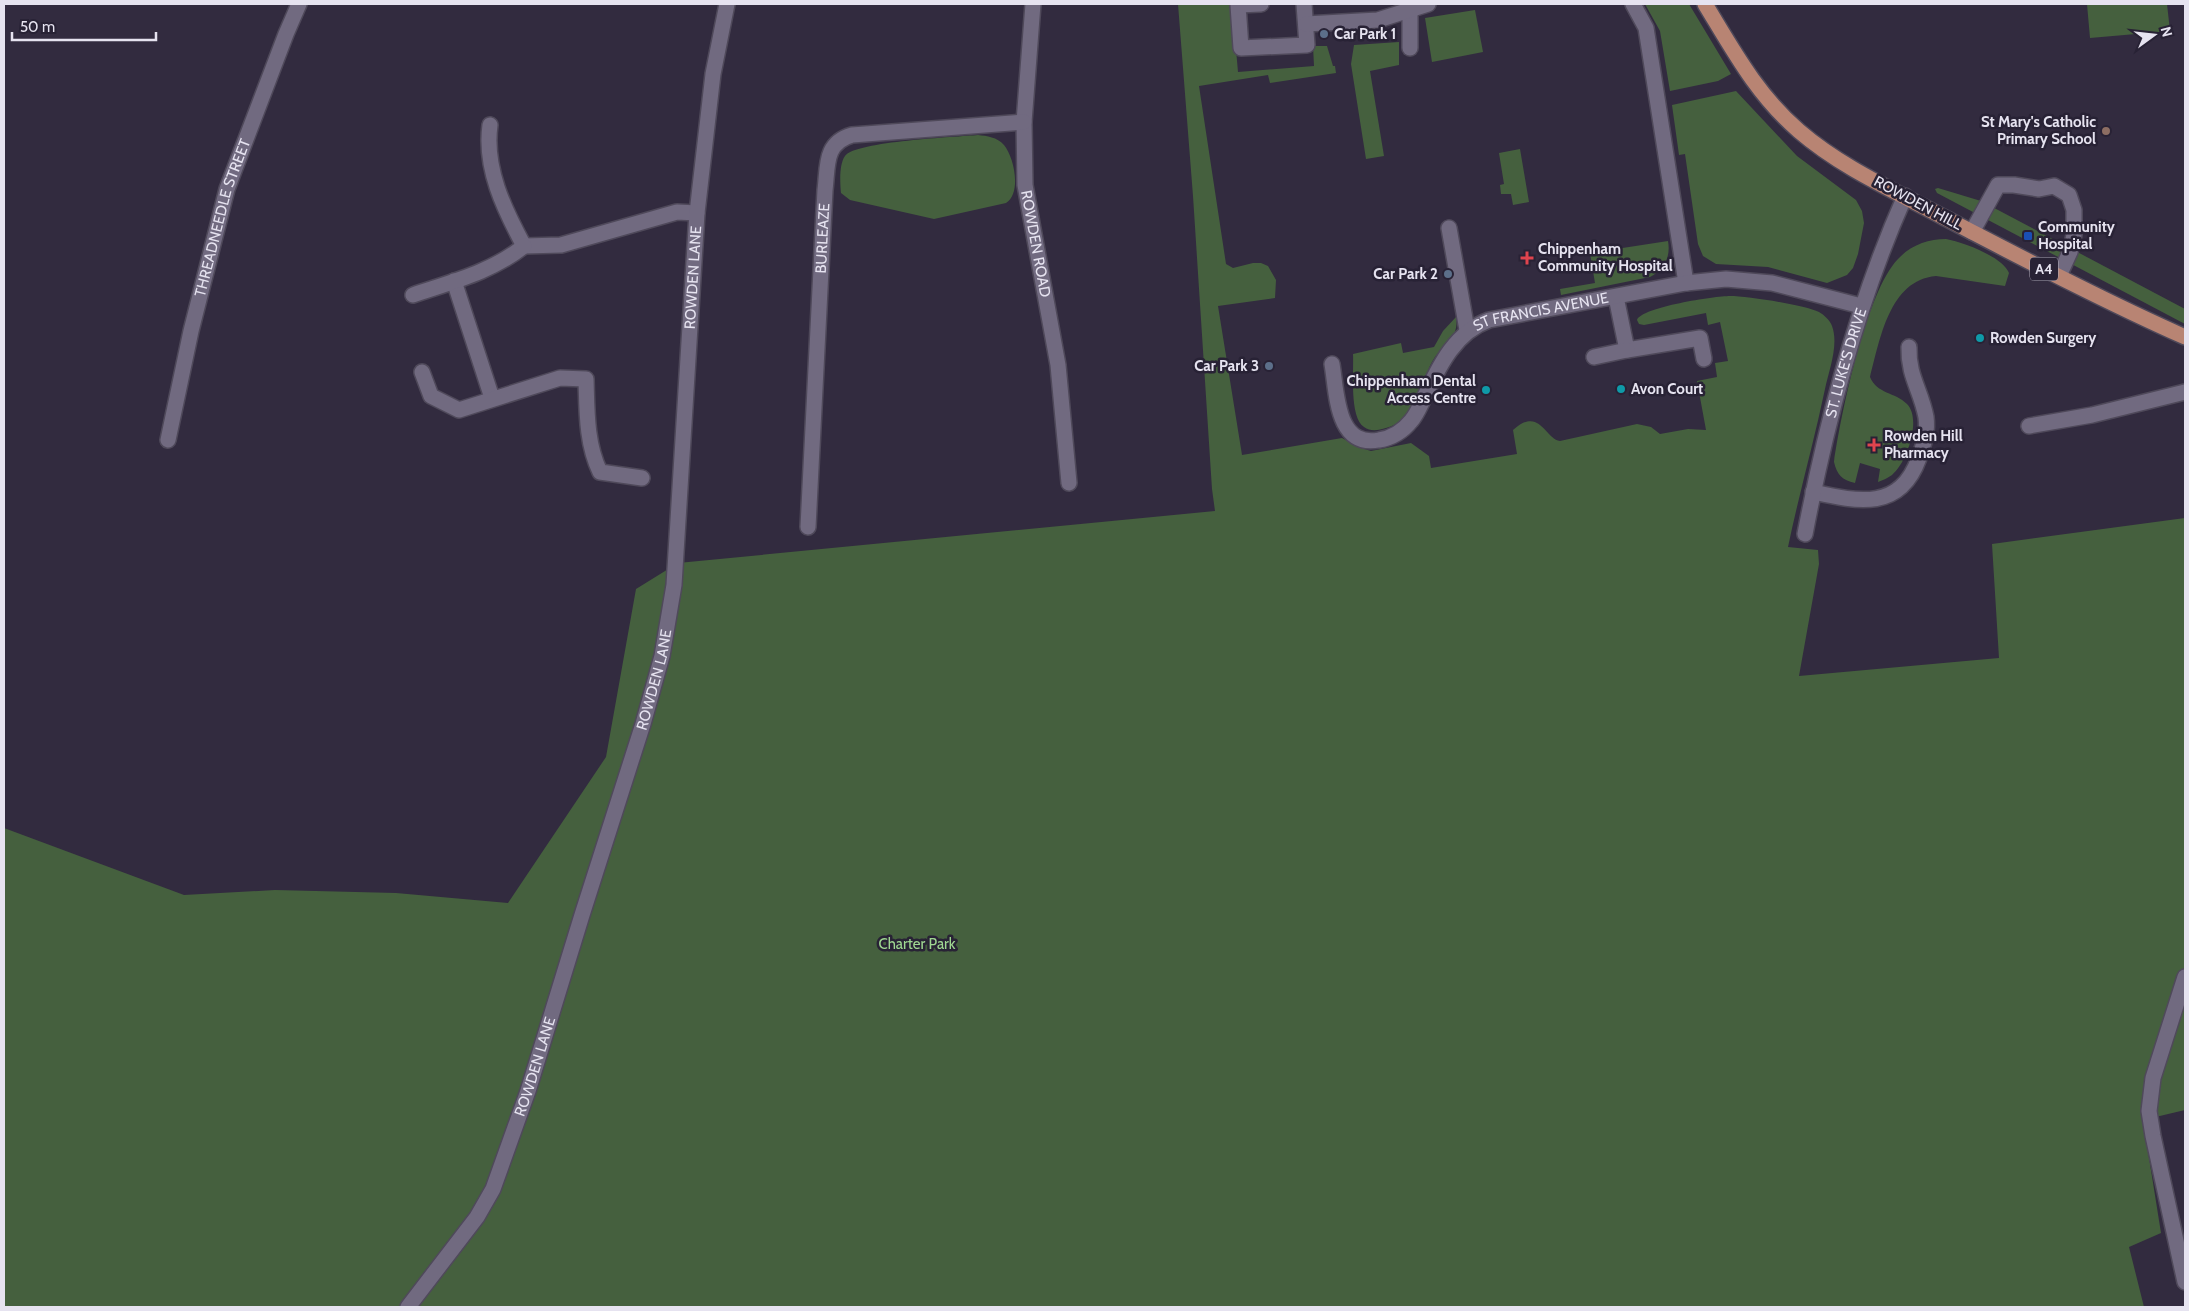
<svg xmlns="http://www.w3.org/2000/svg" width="2189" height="1311" font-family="Cabin,sans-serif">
	<rect width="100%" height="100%" fill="#322b3f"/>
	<!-- green -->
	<g fill="#45603e">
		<path d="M 1178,4 L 1232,4 L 1238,72 L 1314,66 L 1313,46 L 1327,46 L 1333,66 L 1335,66 L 1336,73 L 1270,83 L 1268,75 L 1199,86 L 1226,264 L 1233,268 L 1253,263 L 1261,263 L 1268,266 L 1276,280 L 1275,298 L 1218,306 L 1242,455 L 1342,438 L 1361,448 L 1371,451 L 1411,443 L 1429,456 L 1431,468 L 1517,454 L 1513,430 C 1540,406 1544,438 1560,441 L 1637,424 L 1651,427 L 1660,434 L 1688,429 L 1706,430 L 1697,381 L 1717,377 L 1715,363 L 1728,361 L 1720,322 L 1708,325 L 1706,313 L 1644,325 L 1639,324 L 1637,320 C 1642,307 1715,296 1730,296 C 1747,296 1805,305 1819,312 C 1824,315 1830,320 1832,326 C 1839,345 1829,370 1825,389 C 1814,442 1799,494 1788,547 L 1818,550 L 1819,564 L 1799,676 L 1999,658 L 1992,544 L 2185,518 L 2185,1110 L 2143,1120 L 2161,1233 L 2129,1247 L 2144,1307 L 4,1307 L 4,828 L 184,895 L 275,890 L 396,893 L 508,903 L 606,757 L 636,589 L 678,563 L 1215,511 L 1212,489 L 1193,196 Z"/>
		<path d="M 1645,4 L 1689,4 L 1731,74 L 1718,81 L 1670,91 L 1660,31 Z"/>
		<path d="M 2087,4 L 2167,4 L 2170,31 L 2090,38 Z"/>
		<path d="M 1475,10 L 1483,52 L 1432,62 L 1425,18 Z"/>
		<path d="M 1399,42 L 1399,65 L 1370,71 L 1384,156 L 1366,159 L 1351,64 L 1354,45 Z"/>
		<path d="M 1736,91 L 1797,156 L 1856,200 L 1862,211 L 1864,223 L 1858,254 L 1853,268 L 1847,275 L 1827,283 L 1768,267 L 1716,264 L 1703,256 L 1698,244 L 1685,154 L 1679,155 L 1672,105 Z"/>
		<path d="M 978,135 C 987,136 997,137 1004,145 C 1014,157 1022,193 1006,203 L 934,219 L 850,200 L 841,193 C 840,183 839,164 845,156 C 856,141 957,137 978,135 Z"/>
		<path d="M 1520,149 L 1529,202 L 1513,205 L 1511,194 L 1501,194 L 1500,185 L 1504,184 L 1499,153 Z"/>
		<path d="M 1938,188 L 1981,201 L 2185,309 L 2185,324 L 1937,193 L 1935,189 Z"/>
		<path d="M 1946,239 C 1963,242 2003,257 2009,273 L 2005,286 L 1936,276 C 1889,280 1880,340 1870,377 C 1877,394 1895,392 1907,404 C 1922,419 1907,463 1892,475 C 1888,478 1883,480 1878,482 L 1880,469 L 1860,463 L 1855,483 C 1842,480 1837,475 1834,462 C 1841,414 1866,292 1898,259 C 1911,245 1928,239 1946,239 Z"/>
		<path d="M 1668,241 C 1671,257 1664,270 1650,277 L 1561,295 L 1560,289 L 1595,283 L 1590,253 Z"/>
		<path d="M 1456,317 C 1460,339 1441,345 1432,362 C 1419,386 1417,420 1386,428 C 1379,430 1371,432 1364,427 C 1349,417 1354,371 1353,354 L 1401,343 L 1403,353 L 1434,347 L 1443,331 Z"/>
	</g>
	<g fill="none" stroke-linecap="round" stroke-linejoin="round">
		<defs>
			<g id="minor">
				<path id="s1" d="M 1033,4 L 1024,122 L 1025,185 L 1058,365 L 1069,483"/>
				<path d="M 1261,4 L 1238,5 L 1241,48 L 1307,45 L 1304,4"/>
				<path d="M 1410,4 L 1410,48"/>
				<path d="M 1633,4 L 1646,28 L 1686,283"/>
				<path d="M 1306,24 L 1378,20 L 1428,4"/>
				<path d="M 490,125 C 484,168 504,209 524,246 L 561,245 L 677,212 L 697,213"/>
				<path d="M 1449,228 L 1467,330"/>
				<path d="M 1972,232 L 1998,185 L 2014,185 L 2039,189 L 2054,186 L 2069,195 L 2074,210 L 2074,235 L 2070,252 L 2059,276"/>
				<path d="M 454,281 L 492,398"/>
				<path d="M 413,295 C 451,282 492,272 524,246"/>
				<path d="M 1616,297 L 1627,350 L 1700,338 L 1704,359"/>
				<path d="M 1594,357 L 1627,350"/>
				<path id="s2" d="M 1332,364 C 1337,393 1336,448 1379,440 C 1392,438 1403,431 1411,421 C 1418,413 1421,403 1426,394 C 1440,364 1456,332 1489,320 L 1686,283 L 1726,279 L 1772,283 L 1861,306"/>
				<path d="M 422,372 L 431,396 L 459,410 L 560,378 L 586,379 C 587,410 586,443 600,472 L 642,478"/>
				<path d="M 2029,426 L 2092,415 L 2185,392"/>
				<path id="s3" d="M 168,440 L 191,331 L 227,189 L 286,34 L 299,4"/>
				<path d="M 1813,492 C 1859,502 1900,511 1919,458 C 1924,444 1928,431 1926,417 C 1921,390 1908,376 1909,347"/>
				<path id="s4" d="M 808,527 L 825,190 C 828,166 824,143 852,135 L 1024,122"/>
				<path id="s5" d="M 1805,534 C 1827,419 1857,304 1905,196"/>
				<path d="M 2185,977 L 2153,1078 L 2149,1111 L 2153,1136 L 2185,1282"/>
				<path id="s6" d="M 408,1307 L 477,1217 L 493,1189 L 528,1091 L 582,915 L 643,724 L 662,656 L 674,585 L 697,213 L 713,74 L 727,4"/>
			</g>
			<path id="major" d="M 1705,4 C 1733,50 1757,95 1799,131 C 1842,168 1895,191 1945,218 C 2024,259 2104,301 2185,337"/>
		</defs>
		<!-- minor casing -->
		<use href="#minor" stroke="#4f495a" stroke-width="18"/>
		<!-- major casing -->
		<use href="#major" stroke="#4f495a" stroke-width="18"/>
		<!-- minor -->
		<use href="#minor" stroke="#716a80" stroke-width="15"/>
		<!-- major -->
		<use href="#major" stroke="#b88473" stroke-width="15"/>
	</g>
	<!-- markers -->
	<g fill="#5c6f8a" stroke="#282235" stroke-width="2">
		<circle cx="1324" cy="34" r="5"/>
		<circle cx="1448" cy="274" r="5"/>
		<circle cx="1269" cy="366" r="5"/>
	</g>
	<circle fill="#8d6e63" stroke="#282235" stroke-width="2" cx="2106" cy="131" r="5"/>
	<rect fill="#1a4fb4" stroke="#282235" stroke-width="2" x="2023" y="231" width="10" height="10" rx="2.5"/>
	<g fill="#e0444e" stroke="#282235" stroke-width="2">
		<path d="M1524.5 250.5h5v5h5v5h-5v5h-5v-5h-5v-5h5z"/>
		<path d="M1871.5 437.5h5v5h5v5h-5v5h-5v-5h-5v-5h5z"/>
	</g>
	<g fill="#0f9aa8" stroke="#282235" stroke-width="2">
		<circle cx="1980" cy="338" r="5"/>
		<circle cx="1621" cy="389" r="5"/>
		<circle cx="1486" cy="390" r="5"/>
	</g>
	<g text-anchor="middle" stroke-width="5" stroke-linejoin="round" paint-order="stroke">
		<!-- shield labels -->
		<rect fill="#282235" stroke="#ada9b8" stroke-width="1" x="2030" y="257.5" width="28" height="23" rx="4"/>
		<g font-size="14" font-weight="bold" fill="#e6e3f0">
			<text x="2044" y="274">A4</text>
		</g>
		<!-- poi labels -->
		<g font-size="15" font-weight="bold" fill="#e6e3f0" stroke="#282235" text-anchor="start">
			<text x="1334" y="39">Car Park 1</text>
			<text x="2096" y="127" text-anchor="end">St Mary's Catholic<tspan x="2096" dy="17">Primary School</tspan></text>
			<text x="2038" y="232">Community<tspan x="2038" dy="17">Hospital</tspan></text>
			<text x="1538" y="254">Chippenham<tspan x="1538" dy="17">Community Hospital</tspan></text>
			<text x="1438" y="279" text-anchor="end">Car Park 2</text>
			<text x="1990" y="343">Rowden Surgery</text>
			<text x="1259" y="371" text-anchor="end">Car Park 3</text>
			<text x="1476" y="386" text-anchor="end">Chippenham Dental<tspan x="1476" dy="17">Access Centre</tspan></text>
			<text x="1631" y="394">Avon Court</text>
			<text x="1884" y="441">Rowden Hill<tspan x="1884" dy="17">Pharmacy</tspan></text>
		</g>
		<!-- street labels -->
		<g font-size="15" fill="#e6e3f0" stroke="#282235">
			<text transform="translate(1918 203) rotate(28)" y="5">ROWDEN HILL</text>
			<text dy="5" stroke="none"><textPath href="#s3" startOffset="229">THREADNEEDLE STREET</textPath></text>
			<text dy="5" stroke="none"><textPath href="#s4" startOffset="289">BURLEAZE</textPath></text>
			<text dy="5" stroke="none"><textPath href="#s1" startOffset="241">ROWDEN ROAD</textPath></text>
			<text dy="5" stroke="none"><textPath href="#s6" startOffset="1085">ROWDEN LANE</textPath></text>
			<text dy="5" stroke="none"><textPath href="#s2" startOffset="324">ST FRANCIS AVENUE</textPath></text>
			<text dy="5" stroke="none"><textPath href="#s5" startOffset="176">ST. LUKE'S DRIVE</textPath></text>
			<text dy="5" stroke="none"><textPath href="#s6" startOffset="680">ROWDEN LANE</textPath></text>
			<text dy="5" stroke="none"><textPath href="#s6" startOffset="275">ROWDEN LANE</textPath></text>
		</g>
		<!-- park labels -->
		<g font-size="15" fill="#9fd791" stroke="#282235">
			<text x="917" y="949">Charter Park</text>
		</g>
	</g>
	<!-- border -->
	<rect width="2189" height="1311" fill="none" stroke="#e6e3f0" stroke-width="10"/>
	<!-- north arrow -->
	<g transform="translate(2154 35) rotate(75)" stroke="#282235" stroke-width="4" paint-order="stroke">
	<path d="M0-4L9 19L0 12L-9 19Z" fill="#e6e3f0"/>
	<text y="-8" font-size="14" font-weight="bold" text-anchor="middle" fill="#e6e3f0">N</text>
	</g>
	<!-- scale -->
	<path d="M12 32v8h144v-8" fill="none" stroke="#e6e3f0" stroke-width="2.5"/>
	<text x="20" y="32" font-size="15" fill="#e6e3f0" stroke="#282235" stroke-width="4" paint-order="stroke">50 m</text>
</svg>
